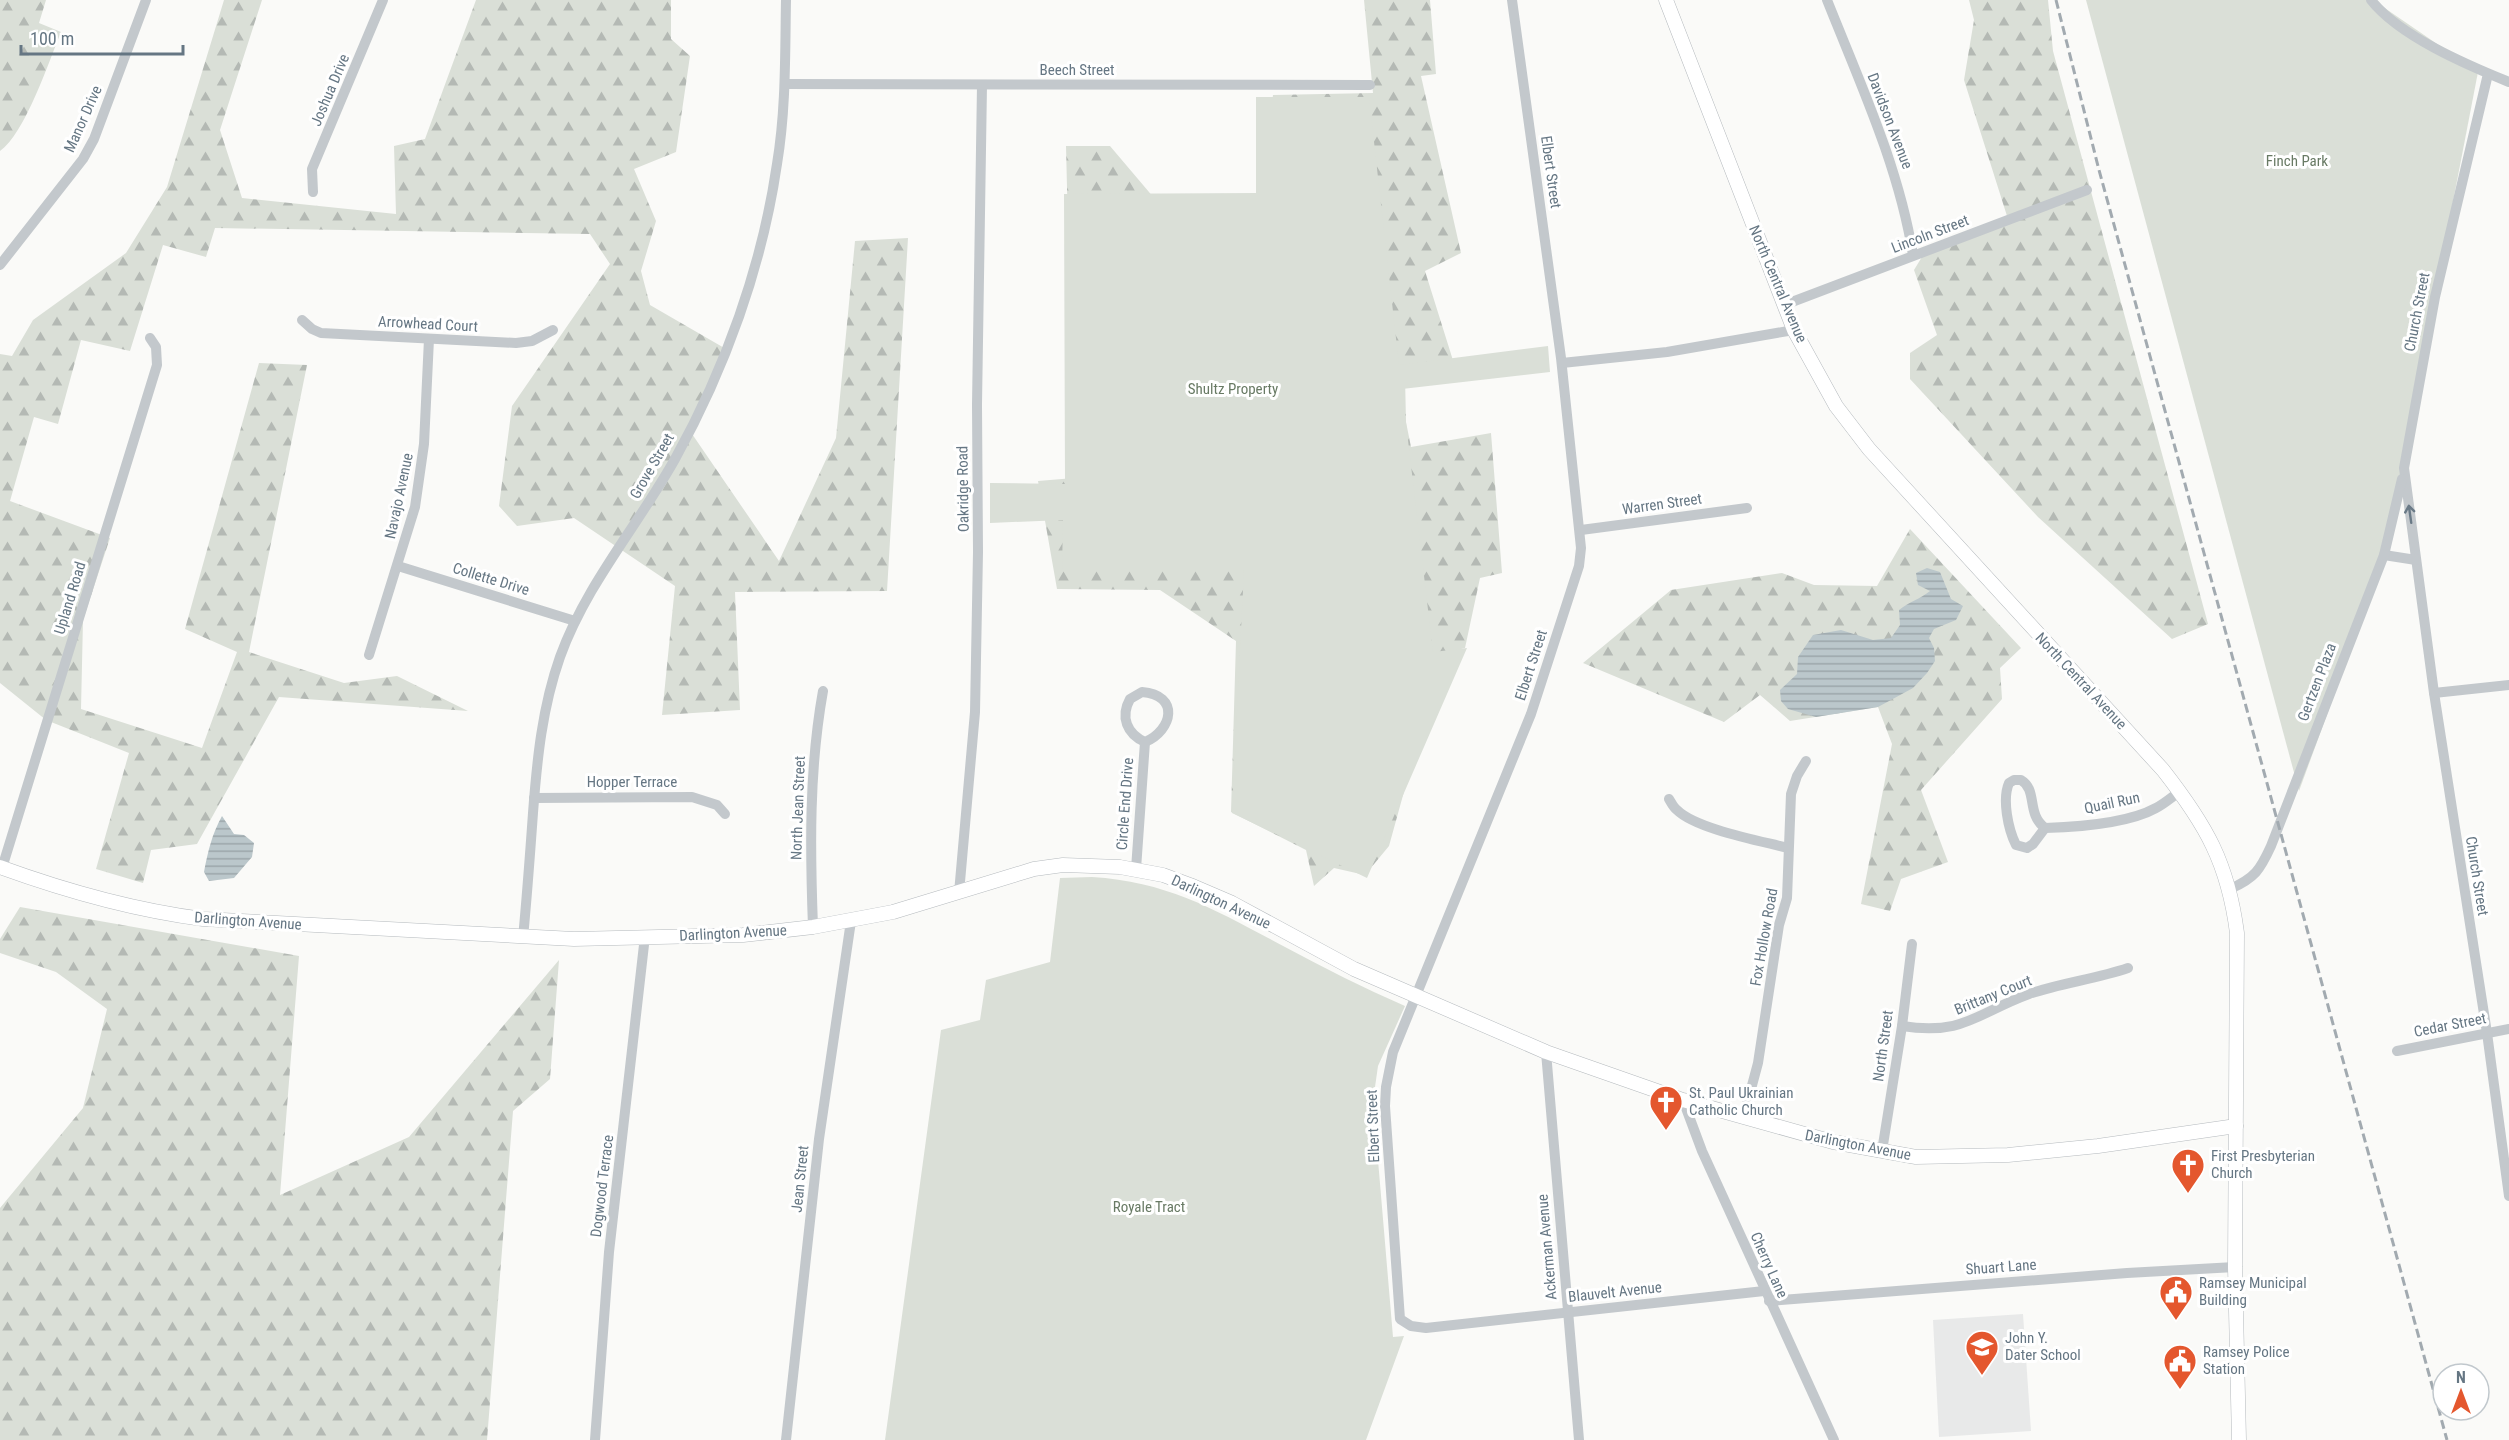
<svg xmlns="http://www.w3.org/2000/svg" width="2509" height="1440" font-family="'Roboto Condensed',sans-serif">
	<defs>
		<pattern id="forest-firs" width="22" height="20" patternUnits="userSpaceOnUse" patternTransform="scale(1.5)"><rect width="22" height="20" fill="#dadfd7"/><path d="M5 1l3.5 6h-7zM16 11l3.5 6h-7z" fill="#b4b9b4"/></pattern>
		<pattern id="water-rules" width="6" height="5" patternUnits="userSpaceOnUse" patternTransform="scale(1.5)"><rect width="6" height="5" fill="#bbc7cb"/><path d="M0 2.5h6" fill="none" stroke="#9ca6aa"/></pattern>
	</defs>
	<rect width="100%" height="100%" fill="#fafaf8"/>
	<!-- built -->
	<path fill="#e8e9e9" d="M 2023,1314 L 2031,1431 L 1939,1437 L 1933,1320 Z"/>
	<!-- forest -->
	<g fill="url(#forest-firs)">
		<path d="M 0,0 L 46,0 L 39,23 L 61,32 C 49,61 25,134 0,151 Z"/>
		<path d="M 224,0 L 262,0 L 220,130 L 242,198 L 396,214 L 394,146 L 425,139 L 476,0 L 671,0 L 671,39 L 690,56 L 676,152 L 634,169 L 656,221 L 641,271 L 650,305 L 726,349 L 690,431 L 779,561 L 836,438 L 855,241 L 908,238 L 887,591 L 735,592 L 740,710 L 662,715 L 675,586 L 574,518 L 517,526 L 499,506 L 512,406 L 610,264 L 590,234 L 215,228 L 206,257 L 163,245 L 130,351 L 81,340 L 58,424 L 34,417 L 10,501 L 110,538 L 83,620 L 81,709 L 202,748 L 237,652 L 185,629 L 259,363 L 307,365 L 249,652 L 344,683 L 397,676 L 468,711 L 279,697 L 197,844 L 151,850 L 143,883 L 96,869 L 129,753 L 46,720 L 0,683 L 0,354 L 12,356 L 33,320 L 126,253 L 167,187 Z"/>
		<path d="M 1364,0 L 1430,0 L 1436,74 L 1421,76 L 1461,253 L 1425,271 L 1456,370 L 1405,376 L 1406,422 L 1411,447 L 1491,433 L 1502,573 L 1480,578 L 1465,648 L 1442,654 L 1389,846 L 1365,875 L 1334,868 L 1314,886 L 1306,850 L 1231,812 L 1236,641 L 1160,590 L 1057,589 L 1038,481 L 1074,478 L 1066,146 L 1110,146 L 1160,205 L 1259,203 L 1273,95 L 1373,93 Z"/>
		<path d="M 1969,0 L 2048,0 L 2053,51 L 2208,624 L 2172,639 L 2038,517 L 1910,379 L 1910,353 L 1937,335 L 1914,270 L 1928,247 L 2007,216 L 1964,80 L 1974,20 Z"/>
		<path d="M 1910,529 L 2021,648 L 2000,668 L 2002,699 L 1921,790 L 1948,862 L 1901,879 L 1890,911 L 1861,904 L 1892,744 L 1878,707 L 1790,721 L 1760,695 L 1724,722 L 1583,663 L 1671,590 L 1782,573 L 1814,585 L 1877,586 Z"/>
		<path d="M 20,907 L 299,956 L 280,1195 L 409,1137 L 559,960 L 550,1079 L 513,1111 L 487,1440 L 0,1440 L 0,1208 L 83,1108 L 107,1009 L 56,972 L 0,953 L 0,939 Z"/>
	</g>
	<!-- park -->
	<g fill="#dadfd7">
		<path d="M 2086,0 L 2373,0 L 2478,72 L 2384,559 L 2299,791 Z"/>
		<path d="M 1256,97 L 1369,97 L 1399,365 L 1548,346 L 1550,372 L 1402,389 L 1433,652 L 1467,648 L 1367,878 L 1232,813 L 1244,570 L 1062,570 L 1063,520 L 990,523 L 990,483 L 1065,484 L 1064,194 L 1256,193 Z"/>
		<path d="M 1092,877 C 1170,882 1217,911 1285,947 C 1324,968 1364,988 1405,1006 L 1378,1066 L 1373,1101 L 1393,1337 L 1404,1336 L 1366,1440 L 885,1440 L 941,1030 L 980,1020 L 986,980 L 1050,962 L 1060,878 Z"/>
	</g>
	<!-- water -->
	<g fill="url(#water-rules)">
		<path d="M 1927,568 L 1940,572 L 1951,599 L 1963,606 L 1956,620 L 1934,629 L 1929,638 L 1934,648 L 1935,661 L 1927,673 L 1913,688 L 1878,707 L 1816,717 L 1788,709 L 1781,701 L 1780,690 L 1797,674 L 1798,657 L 1813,635 L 1841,630 L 1873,640 L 1891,638 L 1900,625 L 1899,610 C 1909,602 1920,599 1930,591 L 1918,585 L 1916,573 Z"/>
		<path d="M 222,816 L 234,834 L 244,835 L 254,843 L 252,857 L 234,878 L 209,881 L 204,872 C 208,851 212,834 222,816 Z"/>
	</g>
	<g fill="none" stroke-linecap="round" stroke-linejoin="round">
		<defs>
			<g id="major">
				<path d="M 1666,0 L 1794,330 L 1836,406 L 1869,449 L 2163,770 C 2206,825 2228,863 2237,933 L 2235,1267 L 2239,1440"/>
				<path d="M 0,867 C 66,891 134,910 203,919 L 574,939 L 743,935 L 813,927 L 893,912 L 1034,869 L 1063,865 L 1120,867 L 1163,875 L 1190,885 L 1232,903 L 1354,969 L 1546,1052 L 1683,1100 L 1833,1142 L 1916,1157 L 2008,1155 L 2098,1146 L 2236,1126"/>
			</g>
		</defs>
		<!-- major casing -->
		<use href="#major" stroke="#b5babe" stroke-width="15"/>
		<!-- minor -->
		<g stroke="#c3c8cc" stroke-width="10">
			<path d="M 1512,0 L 1561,358 L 1581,548 L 1579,566 L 1531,714 L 1393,1052 L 1386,1087 L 1385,1106 L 1400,1319 L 1411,1326 L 1426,1328 L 1764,1291"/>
			<path d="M 1827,0 C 1860,83 1899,167 1913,255"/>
			<path d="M 2371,0 C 2399,36 2467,65 2509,82"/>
			<path d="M 2488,74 L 2435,297 L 2404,468 L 2434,693 L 2487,1033 L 2509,1196"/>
			<path d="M 785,84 L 1370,85"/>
			<path d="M 313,192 L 312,169 L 383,0"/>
			<path d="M 0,265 L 83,159 L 94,139 L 146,0"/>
			<path d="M 1784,305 L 2087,190"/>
			<path d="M 302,320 L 312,329 L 321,333 L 516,343 L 532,341 L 553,330"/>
			<path d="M 1562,363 L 1667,352 L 1794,330"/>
			<path d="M 1581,530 L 1747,508"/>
			<path d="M 2384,555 L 2416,560"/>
			<path d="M 398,566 L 575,621"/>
			<path d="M 369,655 L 415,507 L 424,444 L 429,339"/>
			<path d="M 1142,692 C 1180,695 1173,730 1145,742 C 1127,734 1120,717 1130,699 Z"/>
			<path d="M 2434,693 L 2509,685"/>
			<path d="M 2014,780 L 2021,780 C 2038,790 2026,814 2045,828 L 2033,844 L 2027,848 L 2016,845 C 2008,829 2002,799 2009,783 Z"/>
			<path d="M 534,798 L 692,797 L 717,805 L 725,814"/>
			<path d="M 1669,799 C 1671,802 1673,807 1677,810 C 1696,829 1761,841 1788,848"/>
			<path d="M 2045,828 C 2077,827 2127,824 2156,808 C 2164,804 2172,797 2179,792"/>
			<path d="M 2,868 L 157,365 L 156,347 L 150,338"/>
			<path d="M 1136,869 L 1145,742"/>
			<path d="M 2230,889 C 2255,878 2260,870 2271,846 L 2384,555 L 2402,479"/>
			<path d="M 959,893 L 975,712 L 978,552 L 977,405 L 982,85"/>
			<path d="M 813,927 C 810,848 809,769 823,691"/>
			<path d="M 523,938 C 527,896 530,855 533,813 C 537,760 542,708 560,657 C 587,583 637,527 675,459 C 725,369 762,267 777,164 C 786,110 785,55 786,0"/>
			<path d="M 1902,1026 C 1963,1036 1977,1013 2029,994 C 2061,983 2096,979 2128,968"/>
			<path d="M 2397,1051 L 2509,1029"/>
			<path d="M 1546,1052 L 1579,1440"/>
			<path d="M 1683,1100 L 1702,1151 L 1834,1440"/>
			<path d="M 1743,1119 L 1758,1063 L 1779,925 L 1787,898 L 1791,794 L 1797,776 L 1806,761"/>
			<path d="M 1882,1151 L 1902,1026 L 1912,944"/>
			<path d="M 1769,1301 L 2127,1273 L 2235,1267"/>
			<path d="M 595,1440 L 609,1252 L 645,936"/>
			<path d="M 786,1440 L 819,1139 L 851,921"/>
		</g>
		<!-- major -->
		<use href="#major" stroke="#fff" stroke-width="14"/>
		<!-- rail -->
		<path stroke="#a2aab0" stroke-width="3" stroke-dasharray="9 4.5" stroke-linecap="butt" d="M 2056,0 L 2099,170 L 2447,1440"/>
	</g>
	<!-- one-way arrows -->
	<defs><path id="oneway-shaft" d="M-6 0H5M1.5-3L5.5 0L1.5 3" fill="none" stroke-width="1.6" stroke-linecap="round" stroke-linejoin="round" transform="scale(1.5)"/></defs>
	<use stroke="#6a7a87" href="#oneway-shaft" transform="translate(2410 514) rotate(-98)"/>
	<!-- icons -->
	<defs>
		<symbol id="church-pin" viewBox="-11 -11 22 30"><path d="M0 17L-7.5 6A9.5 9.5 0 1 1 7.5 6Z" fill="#e4572e" stroke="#fff"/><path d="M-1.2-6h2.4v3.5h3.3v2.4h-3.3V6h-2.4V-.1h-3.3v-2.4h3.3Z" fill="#fff"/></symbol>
		<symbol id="civic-pin" viewBox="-11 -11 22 30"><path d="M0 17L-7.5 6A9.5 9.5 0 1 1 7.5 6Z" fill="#e4572e" stroke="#fff"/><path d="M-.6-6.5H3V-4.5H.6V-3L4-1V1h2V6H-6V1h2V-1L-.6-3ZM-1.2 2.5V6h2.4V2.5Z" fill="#fff"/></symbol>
		<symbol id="school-pin" viewBox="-11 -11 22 30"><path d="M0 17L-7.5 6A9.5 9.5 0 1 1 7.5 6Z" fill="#e4572e" stroke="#fff"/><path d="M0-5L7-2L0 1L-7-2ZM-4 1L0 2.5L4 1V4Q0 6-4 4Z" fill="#fff"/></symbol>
	</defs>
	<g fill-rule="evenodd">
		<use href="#church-pin" x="1647" y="1083" width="38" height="52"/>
		<use href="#church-pin" x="2169" y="1146" width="38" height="52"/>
		<use href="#civic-pin" x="2157" y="1273" width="38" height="52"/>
		<use href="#school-pin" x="1963" y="1328" width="38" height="52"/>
		<use href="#civic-pin" x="2161" y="1342" width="38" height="52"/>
	</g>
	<g text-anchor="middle" stroke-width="6" stroke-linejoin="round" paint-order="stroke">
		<!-- street labels -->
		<g font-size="15" fill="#657683" stroke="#fff">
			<text x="1077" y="75">Beech Street</text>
			<text transform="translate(330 90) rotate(-67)" y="5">Joshua Drive</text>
			<text transform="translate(83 119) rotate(-66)" y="5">Manor Drive</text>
			<text transform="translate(1890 121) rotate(69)" y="5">Davidson Avenue</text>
			<text transform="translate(1551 172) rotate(82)" y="5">Elbert Street</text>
			<text transform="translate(1930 234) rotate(-21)" y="5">Lincoln Street</text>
			<text transform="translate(1778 284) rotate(67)" y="5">North Central Avenue</text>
			<text transform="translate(2417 312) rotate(-79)" y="5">Church Street</text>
			<text transform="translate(428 324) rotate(3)" y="5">Arrowhead Court</text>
			<text transform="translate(652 466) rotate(-60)" y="5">Grove Street</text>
			<text transform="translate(963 489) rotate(-91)" y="5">Oakridge Road</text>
			<text transform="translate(399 496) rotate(-78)" y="5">Navajo Avenue</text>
			<text transform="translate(1662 504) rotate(-8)" y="5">Warren Street</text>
			<text transform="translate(491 579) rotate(17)" y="5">Collette Drive</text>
			<text transform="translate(70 598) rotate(-73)" y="5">Upland Road</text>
			<text transform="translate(1531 665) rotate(-72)" y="5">Elbert Street</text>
			<text transform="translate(2081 681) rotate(47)" y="5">North Central Avenue</text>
			<text transform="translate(2317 682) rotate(-69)" y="5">Gertzen Plaza</text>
			<text x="632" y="787">Hopper Terrace</text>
			<text transform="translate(2112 803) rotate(-12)" y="5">Quail Run</text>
			<text transform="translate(1125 804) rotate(-86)" y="5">Circle End Drive</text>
			<text transform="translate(798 808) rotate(-88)" y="5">North Jean Street</text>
			<text transform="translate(2477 876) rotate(81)" y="5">Church Street</text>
			<text transform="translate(1221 902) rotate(25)" y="5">Darlington Avenue</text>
			<text transform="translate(248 921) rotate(4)" y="5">Darlington Avenue</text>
			<text transform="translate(733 933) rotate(-3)" y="5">Darlington Avenue</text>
			<text transform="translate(1764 937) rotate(-80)" y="5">Fox Hollow Road</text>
			<text transform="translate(1993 995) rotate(-22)" y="5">Brittany Court</text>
			<text transform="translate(2450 1025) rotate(-11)" y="5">Cedar Street</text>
			<text transform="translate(1883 1046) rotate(-82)" y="5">North Street</text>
			<text transform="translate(1373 1126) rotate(-92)" y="5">Elbert Street</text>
			<text transform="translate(1858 1145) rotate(11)" y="5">Darlington Avenue</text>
			<text transform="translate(800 1179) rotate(-84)" y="5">Jean Street</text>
			<text transform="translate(602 1186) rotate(-83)" y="5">Dogwood Terrace</text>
			<text transform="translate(1547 1247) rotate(-95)" y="5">Ackerman Avenue</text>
			<text transform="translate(1769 1265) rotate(66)" y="5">Cherry Lane</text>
			<text transform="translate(2001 1267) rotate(-4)" y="5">Shuart Lane</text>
			<text transform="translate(1615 1292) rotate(-6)" y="5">Blauvelt Avenue</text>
		</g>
		<!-- park labels -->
		<g font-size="15" fill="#687a64" stroke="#fff">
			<text x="2297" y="166">Finch Park</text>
			<text x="1233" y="394">Shultz Property</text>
			<text x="1149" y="1212">Royale Tract</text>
		</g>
		<!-- poi labels -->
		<g font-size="15" fill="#657683" stroke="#fff" text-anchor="start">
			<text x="1689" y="1098">St. Paul Ukrainian<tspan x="1689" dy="17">Catholic Church</tspan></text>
			<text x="2211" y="1161">First Presbyterian<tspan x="2211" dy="17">Church</tspan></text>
			<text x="2199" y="1288">Ramsey Municipal<tspan x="2199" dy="17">Building</tspan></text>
			<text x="2005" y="1343">John Y.<tspan x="2005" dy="17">Dater School</tspan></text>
			<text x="2203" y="1357">Ramsey Police<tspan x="2203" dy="17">Station</tspan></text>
		</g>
	</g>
	<!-- north arrow -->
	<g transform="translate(2461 1392)"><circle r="28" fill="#ffffff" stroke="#c1c8cd" stroke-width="1.5"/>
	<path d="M0-4.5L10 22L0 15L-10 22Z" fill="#e4572e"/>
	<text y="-9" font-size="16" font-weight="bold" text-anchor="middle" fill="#657683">N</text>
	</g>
	<!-- scale -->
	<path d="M21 45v9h162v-9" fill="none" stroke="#657683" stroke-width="3"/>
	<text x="30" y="45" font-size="18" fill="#657683" stroke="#ffffff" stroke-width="4.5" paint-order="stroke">100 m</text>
</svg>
